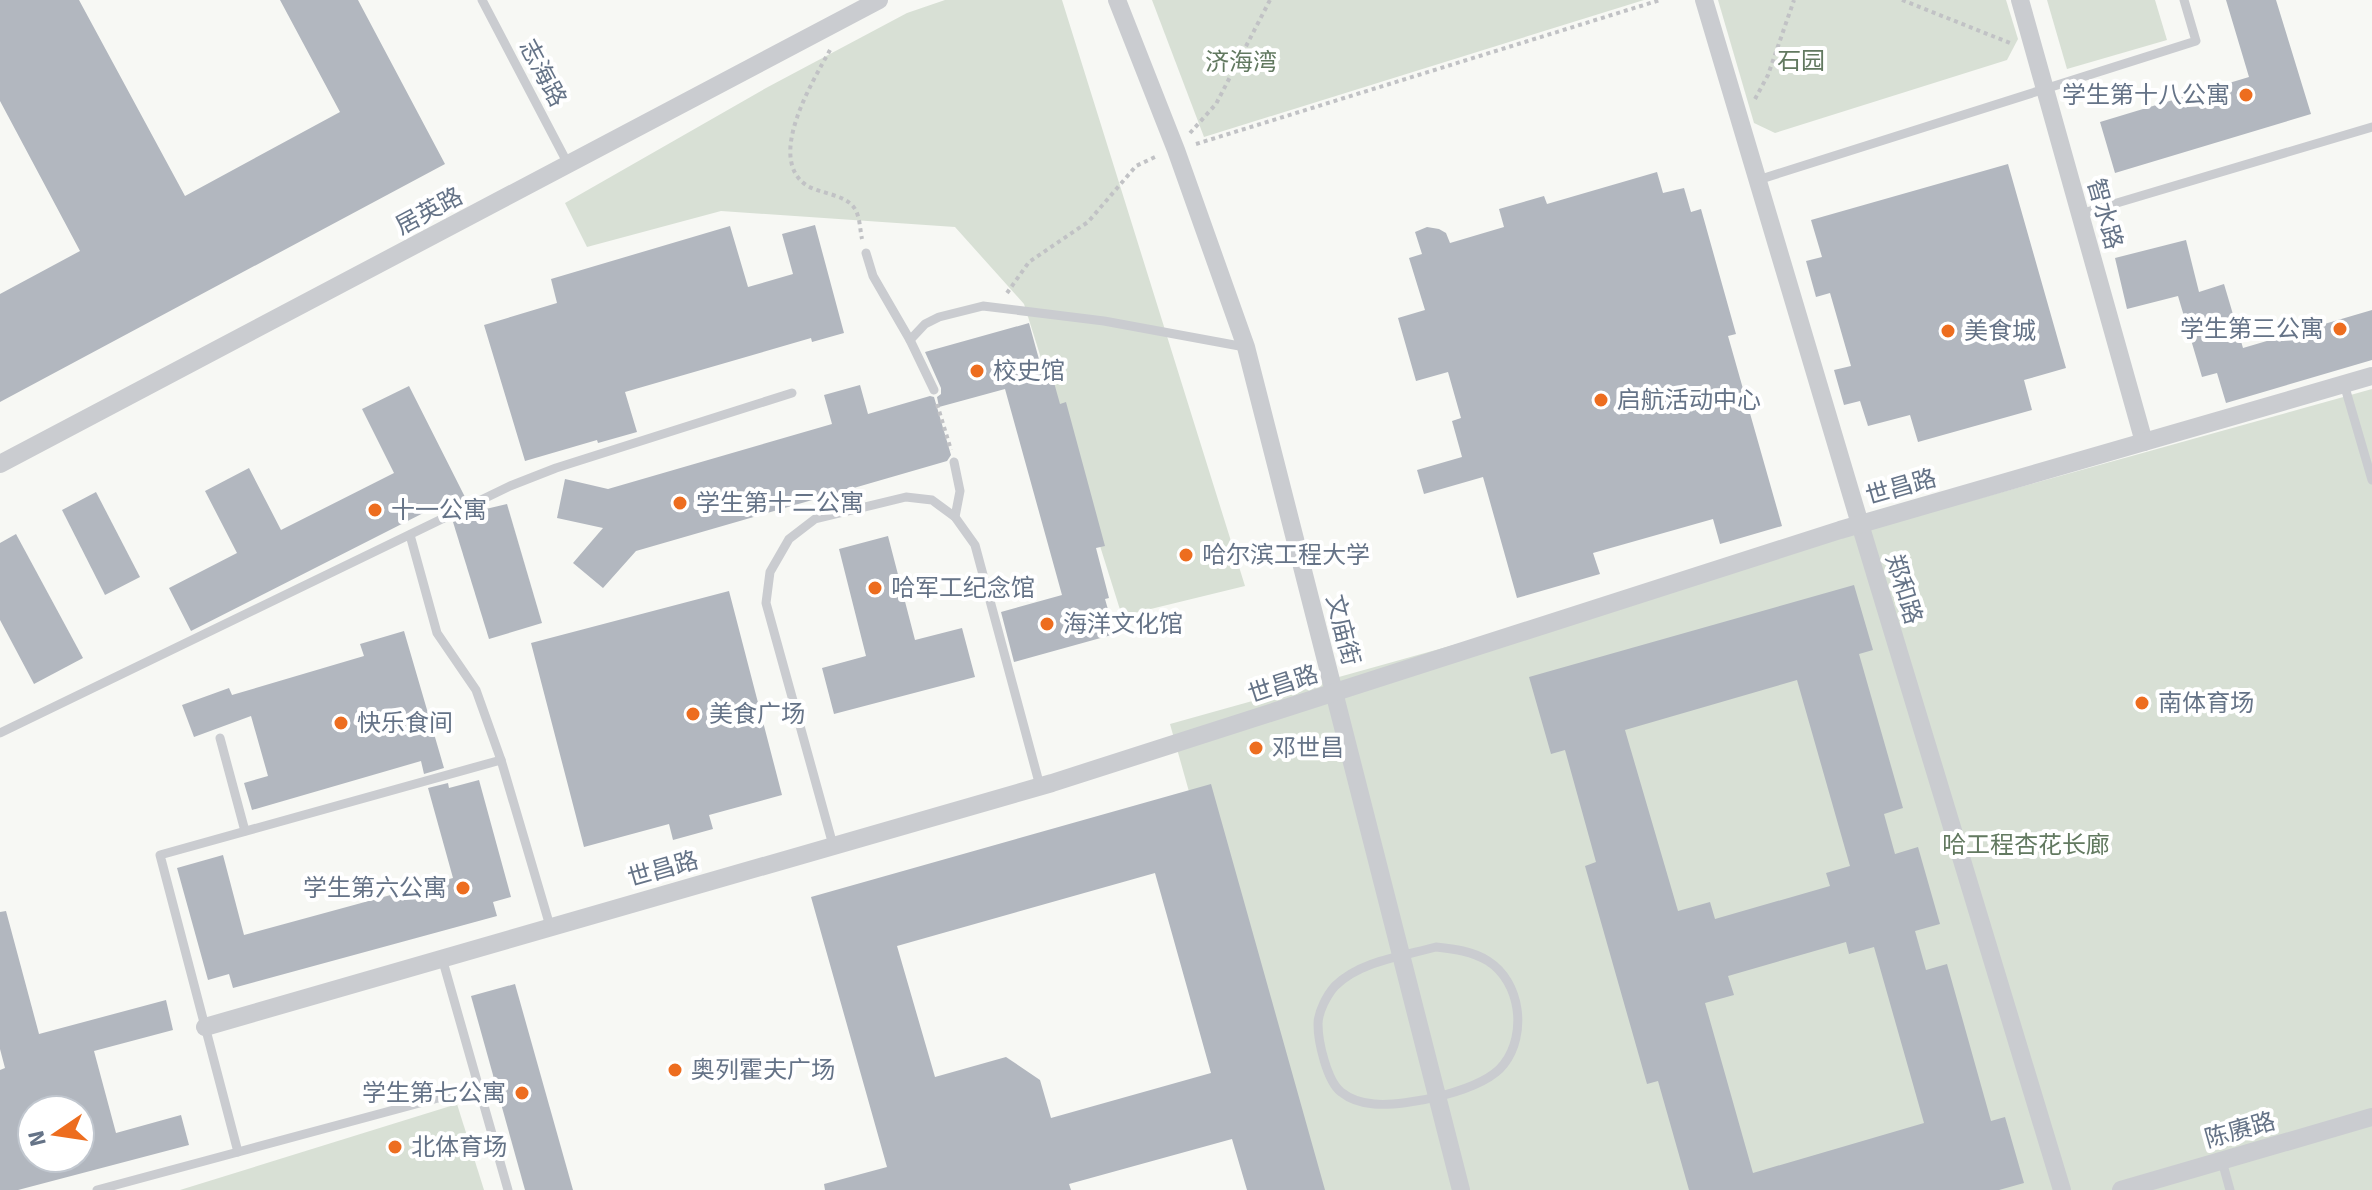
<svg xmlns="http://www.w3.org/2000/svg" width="2372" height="1190" font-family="Signika,'Noto Sans SC',sans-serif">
	<rect width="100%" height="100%" fill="#f7f8f4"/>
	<!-- green -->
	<g fill="#d8e0d5">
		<path d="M 945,0 L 1062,0 L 1245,586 L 1122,616 L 1024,304 L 955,227 L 721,211 L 587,247 L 565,203 L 766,88 L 907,13 Z"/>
		<path d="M 1152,0 L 1644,0 L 1204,137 Z"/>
		<path d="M 1718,0 L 2006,0 L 2018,39 L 2007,60 L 1775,133 L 1754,123 Z"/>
		<path d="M 2047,0 L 2155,0 L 2167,40 L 2067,69 Z"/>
		<path d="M 2372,389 L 2372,1190 L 1301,1190 L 1170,724 Z"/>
		<path d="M 457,1104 L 484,1190 L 180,1190 Z"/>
	</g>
	<!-- building -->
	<g fill="#b2b7bf" fill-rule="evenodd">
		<path d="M 0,0 L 79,0 L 185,196 L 340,112 L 280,0 L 358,0 L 445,164 L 0,402 L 0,294 L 80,251 L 0,101 Z"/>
		<path d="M 2226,0 L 2276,0 L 2311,114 L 2115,173 L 2100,122 L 2249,77 Z"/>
		<path d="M 2008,164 L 2066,368 L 2024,380 L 2032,410 L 1918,442 L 1910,415 L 1868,426 L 1860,401 L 1844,405 L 1834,370 L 1851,366 L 1830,293 L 1816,297 L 1806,261 L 1822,257 L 1811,220 Z"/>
		<path d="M 1657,172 L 1663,193 L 1684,188 L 1691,212 L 1701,209 L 1736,334 L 1728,336 L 1782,526 L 1720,544 L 1713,519 L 1593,553 L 1600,574 L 1517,598 L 1483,477 L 1424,494 L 1417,470 L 1462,457 L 1452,421 L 1461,418 L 1448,372 L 1416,381 L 1398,318 L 1425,310 L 1409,258 L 1422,254 L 1415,232 L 1427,227 L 1439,229 L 1446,233 L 1450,243 L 1504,227 L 1499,209 L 1544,196 L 1547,204 Z"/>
		<path d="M 815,225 L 844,333 L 812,342 L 811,338 L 625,392 L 637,432 L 598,443 L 597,440 L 525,461 L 484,325 L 557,303 L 551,279 L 730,226 L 748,287 L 793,274 L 782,234 Z"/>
		<path d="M 2186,240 L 2199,292 L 2224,284 L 2243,348 L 2372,310 L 2372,360 L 2226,403 L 2217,373 L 2202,377 L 2178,296 L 2127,309 L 2115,258 Z"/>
		<path d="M 1029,323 L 1040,363 L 1048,361 L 1060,404 L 1066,402 L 1105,546 L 1096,548 L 1109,598 L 1105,599 L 1115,634 L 1014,662 L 1001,612 L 1062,595 L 1005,389 L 939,407 L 937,397 L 941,394 L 941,388 L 925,352 Z"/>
		<path d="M 860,385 L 868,414 L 930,396 L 934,397 L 951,455 L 947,461 L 636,551 L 603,588 L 573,563 L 603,528 L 557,518 L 565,479 L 608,489 L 832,424 L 824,395 Z"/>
		<path d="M 409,386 L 466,499 L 449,507 L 447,501 L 191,631 L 169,588 L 237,553 L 205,491 L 249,468 L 281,530 L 394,473 L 362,409 Z"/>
		<path d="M 96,492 L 140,577 L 105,595 L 62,510 Z"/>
		<path d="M 507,504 L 542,623 L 489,639 L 453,522 L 473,512 Z"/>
		<path d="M 16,534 L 83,658 L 34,684 L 0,620 L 0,543 Z"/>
		<path d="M 888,536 L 915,640 L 962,628 L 975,677 L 834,714 L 822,668 L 866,656 L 839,549 Z"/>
		<path d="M 1854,585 L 1873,650 L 1859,654 L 1903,808 L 1884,814 L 1895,854 L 1918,847 L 1940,924 L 1915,931 L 1926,970 L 1947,964 L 1991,1121 L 2005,1117 L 2024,1183 L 1999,1190 L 1689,1190 L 1658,1081 L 1647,1084 L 1585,866 L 1596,862 L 1565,750 L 1551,754 L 1529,677 ZM 1797,680 L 1850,866 L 1826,873 L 1830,886 L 1715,919 L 1710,902 L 1678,911 L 1625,730 ZM 1846,942 L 1849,954 L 1874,947 L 1924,1123 L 1753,1173 L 1705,1003 L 1734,995 L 1728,976 Z"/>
		<path d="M 729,591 L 782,795 L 709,815 L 713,829 L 673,840 L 669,824 L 584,847 L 531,643 Z"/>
		<path d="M 404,631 L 444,768 L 424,774 L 421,761 L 252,810 L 244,783 L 268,776 L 251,716 L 194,737 L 182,705 L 229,688 L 232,695 L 364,656 L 360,644 Z"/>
		<path d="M 479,780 L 511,897 L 493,902 L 497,916 L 233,988 L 229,974 L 208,980 L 177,868 L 223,855 L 244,935 L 453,878 L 428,788 L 448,783 L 449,788 Z"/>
		<path d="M 1211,784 L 1325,1190 L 1247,1190 L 1232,1139 L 1069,1184 L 1071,1190 L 825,1190 L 824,1184 L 887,1167 L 811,897 ZM 1155,873 L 1211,1073 L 1051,1118 L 1040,1080 L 1006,1057 L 935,1077 L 897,946 Z"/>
		<path d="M 6,911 L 39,1034 L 166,1000 L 173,1030 L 94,1051 L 116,1133 L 181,1115 L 189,1145 L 18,1190 L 0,1190 L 0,1070 L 5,1068 L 0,1049 L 0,912 ZM 32,1110 L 80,1110 L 80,1158 L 32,1158 Z"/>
		<path d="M 515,984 L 573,1190 L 525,1190 L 471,996 Z"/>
	</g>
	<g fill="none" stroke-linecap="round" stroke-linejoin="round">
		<!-- path -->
		<g stroke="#c1c2c5" stroke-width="4" stroke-dasharray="4 4" stroke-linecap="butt">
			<path d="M 1902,0 L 2010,43"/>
			<path d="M 830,50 C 813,81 766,157 806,185 C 820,194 846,194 855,209 C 860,217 860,230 862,239"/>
			<path d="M 1755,99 L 1768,75 L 1794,0"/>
			<path d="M 1190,133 L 1216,104 L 1270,0"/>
			<path d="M 1196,144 L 1660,0"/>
			<path d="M 1007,293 L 1029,262 L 1088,222 L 1136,166 L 1157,156"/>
			<path d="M 937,404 L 951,450"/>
		</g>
		<!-- service -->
		<g stroke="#caccd0" stroke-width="9">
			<path d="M 482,0 L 568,164"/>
			<path d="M 1758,180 L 2196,41 L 2184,0"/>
			<path d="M 2080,214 L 2372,127"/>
			<path d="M 866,253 L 873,276 L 910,340 L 934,390"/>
			<path d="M 910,340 L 925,324 L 939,317 L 983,306 L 1104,321 L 1245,347"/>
			<path d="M 2344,384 L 2372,480"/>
			<path d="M 954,462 L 960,491 L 955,517"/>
			<path d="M 410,535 L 437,633 L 476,690 L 501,760 L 550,926"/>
			<path d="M 0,733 L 510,486 L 556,468 L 792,393"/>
			<path d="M 220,738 L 245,831"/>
			<path d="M 833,845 L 766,603 L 770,572 L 789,539 L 815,519 L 906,497 L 932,500 L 955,517 L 975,545 L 1040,786"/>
			<path d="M 1436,947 C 1454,949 1472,951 1488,961 C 1521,982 1527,1034 1504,1064 C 1484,1091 1406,1107 1374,1104 C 1361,1103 1351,1100 1341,1092 C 1327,1081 1318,1042 1318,1024 C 1318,1012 1327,995 1335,986 C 1360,961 1403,956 1436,947 Z"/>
			<path d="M 442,958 L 508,1190"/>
			<path d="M 238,1152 L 479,1087"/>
			<path d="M 2222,1161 L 2230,1190"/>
			<path d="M 97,1190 L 238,1152 L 160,855 L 501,760"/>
		</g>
		<!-- minor -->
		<g stroke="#caccd0" stroke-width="18">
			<path d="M 1117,0 L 1176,150 L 1246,347 L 1461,1190"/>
			<path d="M 1704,0 L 1860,524 L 2062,1190"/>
			<path d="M 2020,0 L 2144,442"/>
			<path d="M 0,464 L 879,0"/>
			<path d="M 205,1027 L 1052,783 L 1840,530 L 2372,376"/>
			<path d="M 2121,1190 L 2372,1117"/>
		</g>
	</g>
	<!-- markers -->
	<g fill="#ed6d1f" stroke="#fff" stroke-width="3">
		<circle cx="2246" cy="95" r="8"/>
		<circle cx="2340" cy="329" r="8"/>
		<circle cx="1948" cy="331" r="8"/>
		<circle cx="977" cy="371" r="8"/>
		<circle cx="1601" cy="400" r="8"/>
		<circle cx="680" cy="503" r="8"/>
		<circle cx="375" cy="510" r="8"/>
		<circle cx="1186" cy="555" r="8"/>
		<circle cx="875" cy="588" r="8"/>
		<circle cx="1047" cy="624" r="8"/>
		<circle cx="2142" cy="703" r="8"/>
		<circle cx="693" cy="714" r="8"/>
		<circle cx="341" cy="723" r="8"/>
		<circle cx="1256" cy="748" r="8"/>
		<circle cx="463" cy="888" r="8"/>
		<circle cx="675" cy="1070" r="8"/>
		<circle cx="522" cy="1093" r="8"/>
		<circle cx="395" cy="1147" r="8"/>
	</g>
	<g text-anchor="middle" stroke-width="8" stroke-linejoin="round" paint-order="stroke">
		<!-- park labels -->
		<g font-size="24" fill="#627960" stroke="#fff">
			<text x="1801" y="69">石园</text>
			<text x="1241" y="70">济海湾</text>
			<text x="2026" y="853">哈工程杏花长廊</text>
		</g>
		<!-- street labels -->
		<g font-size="24" fill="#657387" stroke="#fff">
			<text transform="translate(543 73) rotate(62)" y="8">志海路</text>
			<text transform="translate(429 211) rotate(-28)" y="8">居英路</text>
			<text transform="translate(2105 214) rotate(74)" y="8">智水路</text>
			<text transform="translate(1901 487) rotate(-16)" y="8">世昌路</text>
			<text transform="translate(1904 589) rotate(73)" y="8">郑和路</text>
			<text transform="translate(1343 630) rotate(76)" y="8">文庙街</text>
			<text transform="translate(1283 684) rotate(-18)" y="8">世昌路</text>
			<text transform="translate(663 869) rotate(-16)" y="8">世昌路</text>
			<text transform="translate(2240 1130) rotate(-16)" y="8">陈赓路</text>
		</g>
		<!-- poi labels -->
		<g font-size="24" fill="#657387" stroke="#fff" text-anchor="start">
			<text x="2230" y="103" text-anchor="end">学生第十八公寓</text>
			<text x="2324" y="337" text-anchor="end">学生第三公寓</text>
			<text x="1964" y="339">美食城</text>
			<text x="993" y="379">校史馆</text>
			<text x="1617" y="408">启航活动中心</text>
			<text x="696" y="511">学生第十二公寓</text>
			<text x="391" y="518">十一公寓</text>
			<text x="1202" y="563">哈尔滨工程大学</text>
			<text x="891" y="596">哈军工纪念馆</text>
			<text x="1063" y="632">海洋文化馆</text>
			<text x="2158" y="711">南体育场</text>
			<text x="709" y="722">美食广场</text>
			<text x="357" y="731">快乐食间</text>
			<text x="1272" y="756">邓世昌</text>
			<text x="447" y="896" text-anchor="end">学生第六公寓</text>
			<text x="691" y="1078">奥列霍夫广场</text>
			<text x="506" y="1101" text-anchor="end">学生第七公寓</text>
			<text x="411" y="1155">北体育场</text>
		</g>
	</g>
	<!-- north arrow -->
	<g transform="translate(56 1134) rotate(257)"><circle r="38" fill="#ffffff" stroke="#c1c7cf" stroke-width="2"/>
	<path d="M0-6L14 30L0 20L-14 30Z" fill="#ed6d1f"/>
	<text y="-12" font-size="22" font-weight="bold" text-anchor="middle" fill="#657387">N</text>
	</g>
</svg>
